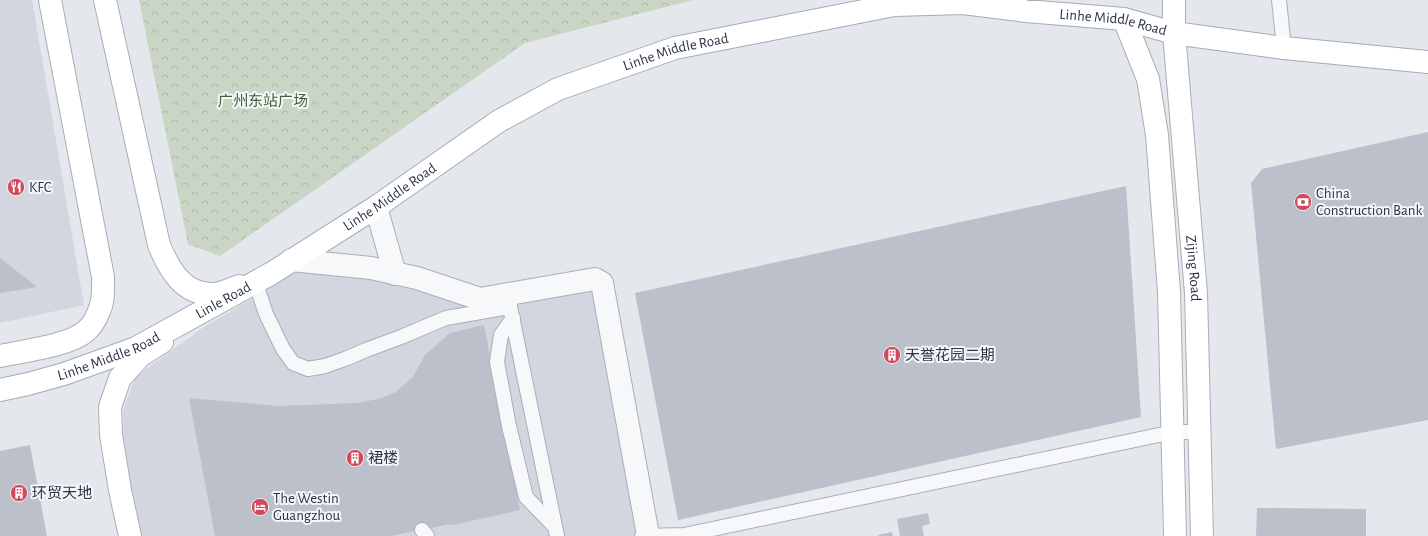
<svg xmlns="http://www.w3.org/2000/svg" width="1428" height="536" font-family="'Alegreya Sans','Noto Sans SC',sans-serif">
	<defs>
		<pattern id="park-crowns" width="20" height="18" patternUnits="userSpaceOnUse"><rect width="20" height="18" fill="#c9d6c5"/><path d="M2 6a3 3 0 1 1 6 0M12 15a3 3 0 1 1 6 0" fill="none" stroke="#adb8ab"/></pattern>
	</defs>
	<rect width="100%" height="100%" fill="#e4e7ec"/>
	<!-- built -->
	<g fill="#d2d6de">
		<path d="M 0,0 L 32,0 L 84,305 L 0,323 Z"/>
		<path d="M 298,271 L 411,283 L 488,306 L 595,285 L 639,536 L 141,536 L 124,453 L 123,411 L 135,377 L 204,327 Z"/>
	</g>
	<!-- park -->
	<path fill="url(#park-crowns)" d="M 139,0 L 693,0 L 525,43 L 220,256 L 188,244 Z"/>
	<!-- building -->
	<g fill="#bbc0ca">
		<path d="M 1428,132 L 1428,420 L 1276,449 L 1251,183 L 1262,169 Z"/>
		<path d="M 1126,186 L 1141,417 L 678,520 L 635,293 Z"/>
		<path d="M 0,258 L 37,287 L 0,293 Z"/>
		<path d="M 484,325 L 520,510 L 453,525 L 450,524 L 390,536 L 215,536 L 189,398 L 278,406 L 358,403 L 382,398 L 396,392 L 413,377 L 425,355 L 450,333 Z"/>
		<path d="M 30,445 L 47,536 L 0,536 L 0,451 Z"/>
		<path d="M 1257,508 L 1366,509 L 1366,536 L 1256,536 Z"/>
		<path d="M 928,513 L 930,524 L 922,526 L 924,536 L 900,536 L 897,519 Z"/>
		<path d="M 892,532 L 893,536 L 878,536 L 878,535 Z"/>
	</g>
	<g fill="none" stroke-linecap="round" stroke-linejoin="round">
		<defs>
			<g id="lane">
				<path d="M 1279,0 L 1284,48"/>
				<path d="M 255,281 L 266,314 L 283,349 L 293,363 L 308,369 L 325,366 L 345,359 L 366,350 L 401,337 L 446,318 L 510,307 L 509,294"/>
				<path d="M 510,307 L 557,536"/>
				<path d="M 513,318 L 501,335 L 497,362 L 509,426 L 526,497 L 555,527"/>
				<path d="M 422,530 L 427,536"/>
				<path d="M 642,536 L 684,535 L 1173,432 L 1201,432"/>
			</g>
			<g id="street">
				<path d="M 376,207 L 395,274"/>
				<path d="M 291,260 L 371,268 L 417,278 L 480,299 L 595,279 L 602,283 L 648,535"/>
			</g>
			<g id="secondary">
				<path d="M 105,0 L 159,245 C 169,269 183,295 213,294 C 221,294 231,289 239,286"/>
				<path id="s1" d="M 1174,0 L 1174,33 L 1196,293 L 1202,536"/>
				<path d="M 1124,19 L 1148,79 L 1157,135 L 1169,292 L 1175,536"/>
				<path d="M 0,356 C 23,351 69,346 86,331 C 92,326 96,319 99,311 C 104,301 103,288 103,277 L 50,0"/>
				<path d="M 130,536 L 120,490 L 111,435 L 110,407 L 120,378 L 140,356 L 162,342"/>
			</g>
			<g id="primary">
				<path id="s2" d="M 0,390 L 28,384 L 64,374 L 136,348 L 272,273 L 376,207 L 499,121 L 558,89 L 675,48 L 894,5 L 963,3 L 1026,11 L 1124,19 L 1174,33 L 1284,48 L 1428,62"/>
			</g>
		</defs>
		<!-- lane casing -->
		<use href="#lane" stroke="#a9aeb7" stroke-width="16"/>
		<!-- street casing -->
		<use href="#street" stroke="#a9aeb7" stroke-width="24"/>
		<!-- secondary casing -->
		<use href="#secondary" stroke="#a9aeb7" stroke-width="24"/>
		<!-- primary casing -->
		<use href="#primary" stroke="#a3abb8" stroke-width="24"/>
		<!-- lane -->
		<use href="#lane" stroke="#f7f8fa" stroke-width="14"/>
		<!-- street -->
		<use href="#street" stroke="#f7f8fa" stroke-width="22"/>
		<!-- secondary -->
		<use href="#secondary" stroke="#fff" stroke-width="22"/>
		<!-- primary -->
		<use href="#primary" stroke="#fff" stroke-width="22"/>
	</g>
	<!-- icons -->
	<defs>
		<symbol id="restaurant-disc" viewBox="-11 -11 22 22"><circle r="9.5" fill="#d1495b" stroke="#f4f6f9"/><path d="M-5-6h1v4h1v-4h1v4h1v-4h1v5L-1.5 .5V6h-2V.5L-5-1ZM5-6V6H3V1.5H1.5Q1.5-4 5-6Z" fill="#fff"/></symbol>
		<symbol id="bank-disc" viewBox="-11 -11 22 22"><circle r="9.5" fill="#d1495b" stroke="#f4f6f9"/><path d="M-6-4H6V4H-6ZM0-2.3a2.3 2.3 0 1 0 0 4.6a2.3 2.3 0 1 0 0-4.6Z" fill="#fff"/></symbol>
		<symbol id="building-disc" viewBox="-11 -11 22 22"><circle r="9.5" fill="#d1495b" stroke="#f4f6f9"/><path d="M-4-6H4V6H1V3H-1V6H-4ZM-2.5-4.3h1.7v1.8h-1.7ZM.8-4.3h1.7v1.8H.8ZM-2.5-1h1.7V.8h-1.7ZM.8-1h1.7V.8H.8Z" fill="#fff"/></symbol>
		<symbol id="hotel-disc" viewBox="-11 -11 22 22"><circle r="9.5" fill="#d1495b" stroke="#f4f6f9"/><path d="M-6-4.5h1.5V1H6V5H4.5V3h-9V5H-6ZM-4 0a1.8 1.8 0 1 1 3.6 0ZM.5 0V-2.5h3Q6-2.5 6 0Z" fill="#fff"/></symbol>
	</defs>
	<g fill-rule="evenodd">
		<use href="#restaurant-disc" x="6" y="177" width="20" height="20"/>
		<use href="#bank-disc" x="1293" y="192" width="20" height="20"/>
		<use href="#building-disc" x="882" y="345" width="20" height="20"/>
		<use href="#building-disc" x="345" y="448" width="20" height="20"/>
		<use href="#building-disc" x="9" y="483" width="20" height="20"/>
		<use href="#hotel-disc" x="250" y="497" width="20" height="20"/>
	</g>
	<g text-anchor="middle" stroke-width="4" stroke-linejoin="round" paint-order="stroke">
		<!-- street labels -->
		<g font-size="15" fill="#2b3445" stroke="#f4f6f9">
			<text dy="5" stroke="none"><textPath href="#s2" startOffset="1206">Linhe Middle Road</textPath></text>
			<text dy="5" stroke="none"><textPath href="#s2" startOffset="762">Linhe Middle Road</textPath></text>
			<text dy="5" stroke="none"><textPath href="#s2" startOffset="438">Linhe Middle Road</textPath></text>
			<text dy="5" stroke="none"><textPath href="#s1" startOffset="269">Zijing Road</textPath></text>
			<text dy="5" stroke="none"><textPath href="#s2" startOffset="242">Linle Road</textPath></text>
			<text dy="5" stroke="none"><textPath href="#s2" startOffset="114">Linhe Middle Road</textPath></text>
		</g>
		<!-- park labels -->
		<g font-size="15" fill="#3f6138" stroke="#f4f6f9">
			<text x="263" y="106">广州东站广场</text>
		</g>
		<!-- poi labels -->
		<g font-size="15" fill="#2b3445" stroke="#f4f6f9" text-anchor="start">
			<text x="29" y="192">KFC</text>
			<text x="1316" y="198">China<tspan x="1316" dy="17">Construction Bank</tspan></text>
			<text x="905" y="360">天誉花园二期</text>
			<text x="368" y="463">裙楼</text>
			<text x="32" y="498">环贸天地</text>
			<text x="273" y="503">The Westin<tspan x="273" dy="17">Guangzhou</tspan></text>
		</g>
	</g>
</svg>
